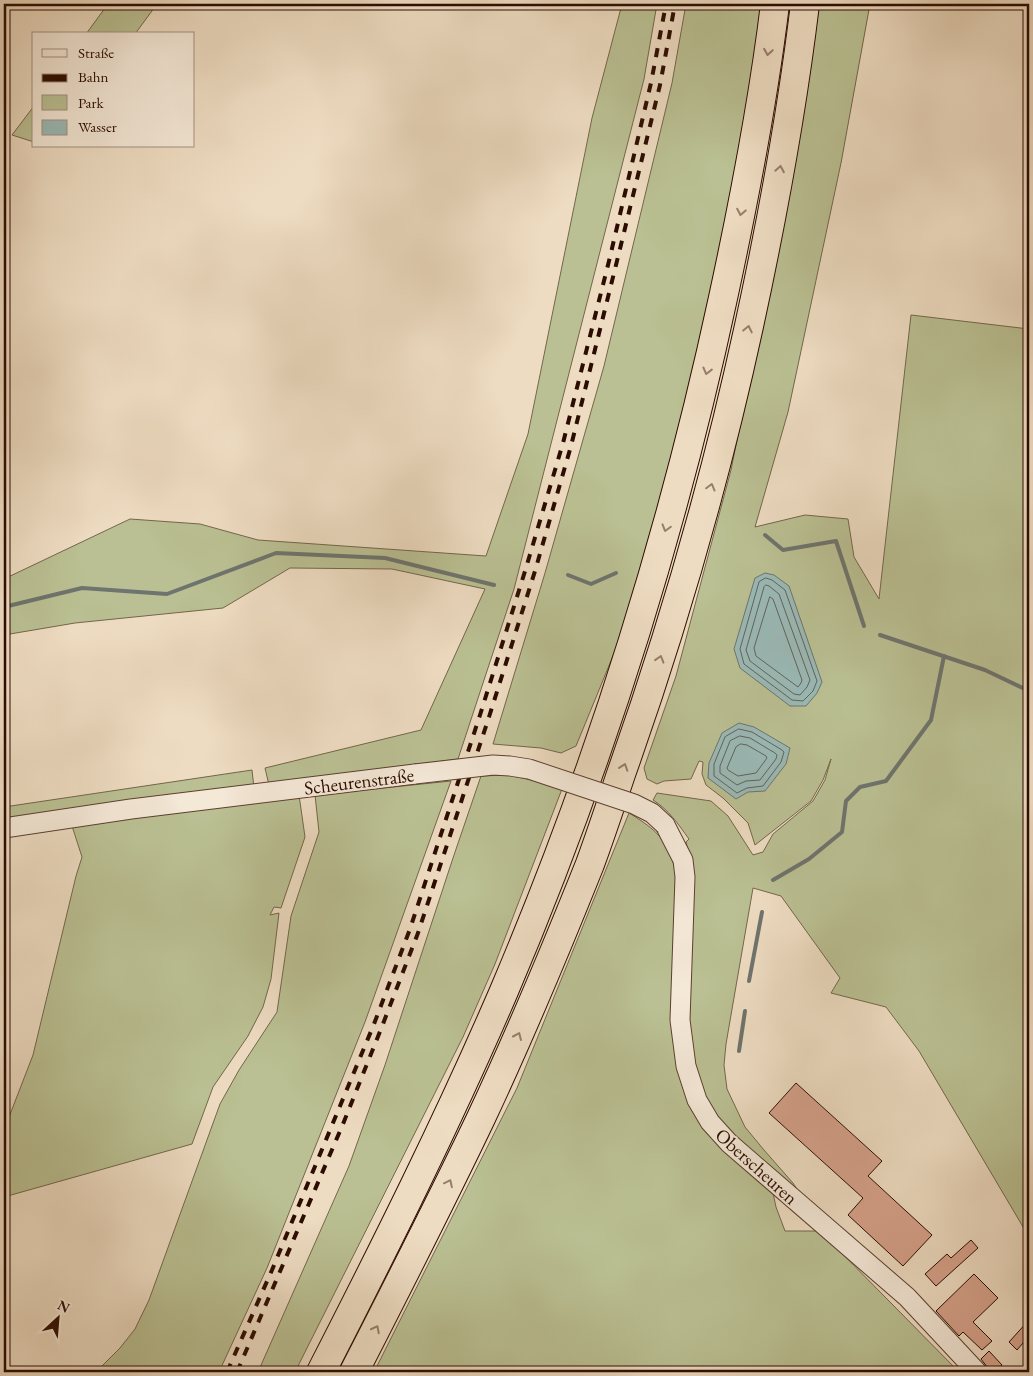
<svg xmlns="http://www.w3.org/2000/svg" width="1033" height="1376" font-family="'EB Garamond',serif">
	<rect width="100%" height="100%" fill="#eedcc2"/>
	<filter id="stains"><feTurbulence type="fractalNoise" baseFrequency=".004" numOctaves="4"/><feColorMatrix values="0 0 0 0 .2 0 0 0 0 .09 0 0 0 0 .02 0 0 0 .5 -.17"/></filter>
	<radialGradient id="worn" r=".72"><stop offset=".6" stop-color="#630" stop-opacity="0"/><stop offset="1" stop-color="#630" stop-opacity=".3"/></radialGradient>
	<!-- green -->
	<g fill="#bac093" stroke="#73664a">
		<path d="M 108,4 L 157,4 L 135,34 L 86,34 Z"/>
		<path d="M 622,4 L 657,4 L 644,79 L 514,589 L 458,759 L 269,785 L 265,768 L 421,730 L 485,589 L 392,569 L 290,568 L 223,608 L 75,623 L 4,635 L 4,579 L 130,519 L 200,524 L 258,540 L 486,556 L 528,434 L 592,118 Z"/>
		<path d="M 686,4 L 765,4 L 751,124 L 691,390 L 634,602 L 615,651 L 576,746 L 561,753 L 541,748 L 493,744 L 545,573 L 604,366 L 672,83 Z"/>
		<path d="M 818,4 L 870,4 L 841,163 L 788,412 L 755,527 L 805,515 L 848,519 L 854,557 L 879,599 L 911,315 L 1029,329 L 1029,1237 L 919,1051 L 886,1007 L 831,993 L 840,978 L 781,896 L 753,888 L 726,1044 L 724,1065 L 727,1089 L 745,1127 L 764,1150 L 793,1183 L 797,1189 L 795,1193 L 739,1143 L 716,1117 L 699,1087 L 688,1041 L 691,862 L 686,842 L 689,839 C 678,824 669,810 653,800 L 657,793 L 711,801 L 728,816 L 753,855 L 763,852 L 773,834 L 813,801 L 825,780 L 831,759 L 823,780 L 811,801 L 755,845 L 748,823 L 723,798 L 706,785 L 702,774 L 703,762 L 699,761 L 691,779 L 664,781 L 657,784 L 647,779 L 644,768 L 676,676 L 731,470 L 783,210 Z"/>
		<path d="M 34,106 L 34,142 L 12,135 Z"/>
		<path d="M 252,770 L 254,788 L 4,820 L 4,807 Z"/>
		<path d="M 507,775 L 541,782 L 562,789 L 495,964 L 463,1037 L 295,1372 L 258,1372 L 349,1166 L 385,1065 L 453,858 L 481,776 Z"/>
		<path d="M 451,781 L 365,1022 L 267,1268 L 219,1372 L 96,1372 L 120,1348 L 135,1329 L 149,1300 L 220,1104 L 239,1070 L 277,1012 L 291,916 L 319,832 L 315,795 Z"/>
		<path d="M 299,795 L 305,837 L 281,908 L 274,907 L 270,915 L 279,913 L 271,979 L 263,1007 L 248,1036 L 213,1087 L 192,1144 L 4,1197 L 4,1130 L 33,1055 L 76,876 L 82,857 L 72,826 Z"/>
		<path d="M 629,813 C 657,830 668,840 676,873 L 673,1025 L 717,1140 L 773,1193 L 776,1207 L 785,1231 L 820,1231 L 959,1372 L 374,1372 L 517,1088 Z"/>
	</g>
	<!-- water -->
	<g fill="#9abab7" stroke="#6e746e">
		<path d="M 765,573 L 774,575 L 789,586 L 822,682 L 817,693 L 806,706 L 790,706 L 740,668 L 734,649 L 755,578 Z"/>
		<path d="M 739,723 L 754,727 L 790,748 L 786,764 L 765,791 L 748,792 L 736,799 L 708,778 L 709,763 L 722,733 Z"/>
	</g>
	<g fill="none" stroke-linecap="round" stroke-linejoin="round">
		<!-- shore -->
		<g stroke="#63625c" stroke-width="1">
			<path d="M 766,578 L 772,580 L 785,590 L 817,681 L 813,691 L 803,701 L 792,700 L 744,664 L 740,649 L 759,582 Z"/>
			<path d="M 766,585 L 769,586 L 779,594 L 810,680 L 807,687 L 800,695 L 794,694 L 750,661 L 746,650 L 764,587 Z"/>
			<path d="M 770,597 L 773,599 L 802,680 L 801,683 L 798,687 L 756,656 L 754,648 L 769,599 Z"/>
			<path d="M 739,729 L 752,732 L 782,750 L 784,752 L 781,762 L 763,786 L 747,788 L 737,793 L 714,776 L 714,764 L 725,737 Z"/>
			<path d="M 740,736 L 750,738 L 775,753 L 777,755 L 776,759 L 760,780 L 746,781 L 737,785 L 720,773 L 720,766 L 730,741 Z"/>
			<path d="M 741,744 L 747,745 L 766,756 L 767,758 L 756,773 L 738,776 L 728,770 L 727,768 L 736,747 Z"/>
		</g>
		<!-- stream -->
		<g stroke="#6e746e" stroke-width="4">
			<path d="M 765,535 L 783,550 L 836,541 L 864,626"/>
			<path d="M 568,575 L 591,584 L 616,573"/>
			<path d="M 4,607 L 82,588 L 167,594 L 276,553 L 385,558 L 494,585"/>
			<path d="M 880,635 L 985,670 L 1029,691"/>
			<path d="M 773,880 L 809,859 L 842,832 L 846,801 L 860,787 L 886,781 L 931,720 L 944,656"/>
			<path d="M 749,981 L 762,912"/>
			<path d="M 739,1051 L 745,1011"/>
		</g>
	</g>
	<!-- building -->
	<g fill="#d6a28b" stroke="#2c0b00">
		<path d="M 796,1083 L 882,1161 L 868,1176 L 932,1235 L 903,1266 L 848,1215 L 863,1198 L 769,1113 Z"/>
		<path d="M 971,1240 L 978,1248 L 936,1286 L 925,1274 L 947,1254 L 951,1258 Z"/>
		<path d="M 974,1274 L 998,1298 L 973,1322 L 992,1341 L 982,1350 L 963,1332 L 959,1336 L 936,1311 Z"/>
		<path d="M 1029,1320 L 1029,1336 L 1017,1350 L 1009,1342 Z"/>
		<path d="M 989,1351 L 1002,1365 L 995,1372 L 991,1372 L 981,1359 Z"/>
	</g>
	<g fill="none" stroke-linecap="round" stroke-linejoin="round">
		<defs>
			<g id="minor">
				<path d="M 665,825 L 683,860 L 685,877 L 680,1020 L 686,1066 L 697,1100 L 710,1122 L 729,1143 L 907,1297 L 977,1372"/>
				<path d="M 4,828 L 131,809 L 415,774"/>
			</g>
			<g id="highway">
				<path d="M 321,1372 C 385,1247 448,1121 504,991 C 599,768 672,535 723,298 C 744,201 763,103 775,4"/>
				<path d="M 354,1372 C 397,1288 440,1204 481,1118 C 520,1035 556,949 590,864 C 601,834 611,804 621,774 C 673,628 716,478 749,326 C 772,220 792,112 805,4"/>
			</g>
		</defs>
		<!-- minor casing -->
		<use href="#minor" stroke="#5c3f30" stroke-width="21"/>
		<!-- highway casing -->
		<use href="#highway" stroke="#2c0b00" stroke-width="30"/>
		<!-- minor -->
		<use href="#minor" stroke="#f4e8d7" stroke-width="19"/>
		<!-- highway -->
		<use href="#highway" stroke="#eedcc2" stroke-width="28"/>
		<!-- rail -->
		<g stroke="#2c0b00" stroke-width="4" stroke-dasharray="9 9" stroke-linecap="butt">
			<path d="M 227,1372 L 272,1270 L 374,1024 L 410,929 L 480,715 L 526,568 L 563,443 L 609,261 L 651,83 L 666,4"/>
			<path d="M 237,1372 L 343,1124 L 381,1029 L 418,933 L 489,717 L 535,571 L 571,446 L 616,265 L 660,85 L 675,4"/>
		</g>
		<defs>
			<path id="minor-bridge" d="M 415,774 L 493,765 L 510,766 L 529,769 L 634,804 L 652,813 L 665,825"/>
		</defs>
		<!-- minor-bridge casing -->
		<use href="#minor-bridge" stroke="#5c3f30" stroke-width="21" stroke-linecap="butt"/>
		<!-- minor-bridge -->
		<use href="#minor-bridge" stroke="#f4e8d7" stroke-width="19"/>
	</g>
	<!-- one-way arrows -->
	<defs><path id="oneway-chevron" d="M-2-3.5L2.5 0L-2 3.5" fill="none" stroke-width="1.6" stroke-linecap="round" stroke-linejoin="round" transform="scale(1.25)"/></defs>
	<g stroke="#977e6b">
		<use href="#oneway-chevron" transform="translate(768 52) rotate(99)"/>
		<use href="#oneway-chevron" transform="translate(780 169) rotate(-80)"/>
		<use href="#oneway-chevron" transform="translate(741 212) rotate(101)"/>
		<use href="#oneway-chevron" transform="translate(748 329) rotate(-78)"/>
		<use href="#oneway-chevron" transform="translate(707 371) rotate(104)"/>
		<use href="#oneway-chevron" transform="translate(711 487) rotate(-75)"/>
		<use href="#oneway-chevron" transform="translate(666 528) rotate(106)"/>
		<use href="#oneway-chevron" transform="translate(660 659) rotate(-73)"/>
		<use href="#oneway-chevron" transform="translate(624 767) rotate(-71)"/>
		<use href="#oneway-chevron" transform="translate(518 1036) rotate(-66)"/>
		<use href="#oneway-chevron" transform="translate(449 1183) rotate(-64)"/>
		<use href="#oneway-chevron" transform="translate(376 1329) rotate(-63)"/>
	</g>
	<g text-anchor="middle" stroke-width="4" stroke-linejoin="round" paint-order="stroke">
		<!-- street labels -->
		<g font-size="19" fill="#2c0b00" stroke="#f4e8d7">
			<text transform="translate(359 781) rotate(-7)" y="7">Scheurenstraße</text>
			<text transform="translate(757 1166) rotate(42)" y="7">Oberscheuren</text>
		</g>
	</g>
	<!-- margin -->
	<rect width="1033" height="1376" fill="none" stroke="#eedcc2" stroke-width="20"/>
	<rect x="5" y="5" width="1023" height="1366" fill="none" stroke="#2c0b00" stroke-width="2.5"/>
	<rect x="10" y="10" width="1013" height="1356" fill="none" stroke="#2c0b00"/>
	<!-- legend -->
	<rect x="32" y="32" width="162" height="115" fill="#f4e8d7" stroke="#a49081"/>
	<rect x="42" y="49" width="25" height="8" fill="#f4e8d7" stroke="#a49081"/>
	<text x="78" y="58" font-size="15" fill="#2c0b00">Straße</text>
	<rect x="42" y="74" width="25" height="8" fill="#2c0b00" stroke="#a49081"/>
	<text x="78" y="82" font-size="15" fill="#2c0b00">Bahn</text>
	<rect x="42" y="95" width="25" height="15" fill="#bac093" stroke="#a49081"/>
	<text x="78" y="108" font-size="15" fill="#2c0b00">Park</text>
	<rect x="42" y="120" width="25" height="15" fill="#9abab7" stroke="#a49081"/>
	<text x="78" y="132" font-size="15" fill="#2c0b00">Wasser</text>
	<!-- north arrow -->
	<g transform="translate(58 1318) rotate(26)" stroke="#f4e8d7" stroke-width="4" paint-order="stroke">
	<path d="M0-4L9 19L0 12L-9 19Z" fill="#2c0b00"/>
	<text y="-8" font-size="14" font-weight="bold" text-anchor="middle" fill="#2c0b00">N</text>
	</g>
	<rect width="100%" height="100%" filter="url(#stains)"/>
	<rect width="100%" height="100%" fill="url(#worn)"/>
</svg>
